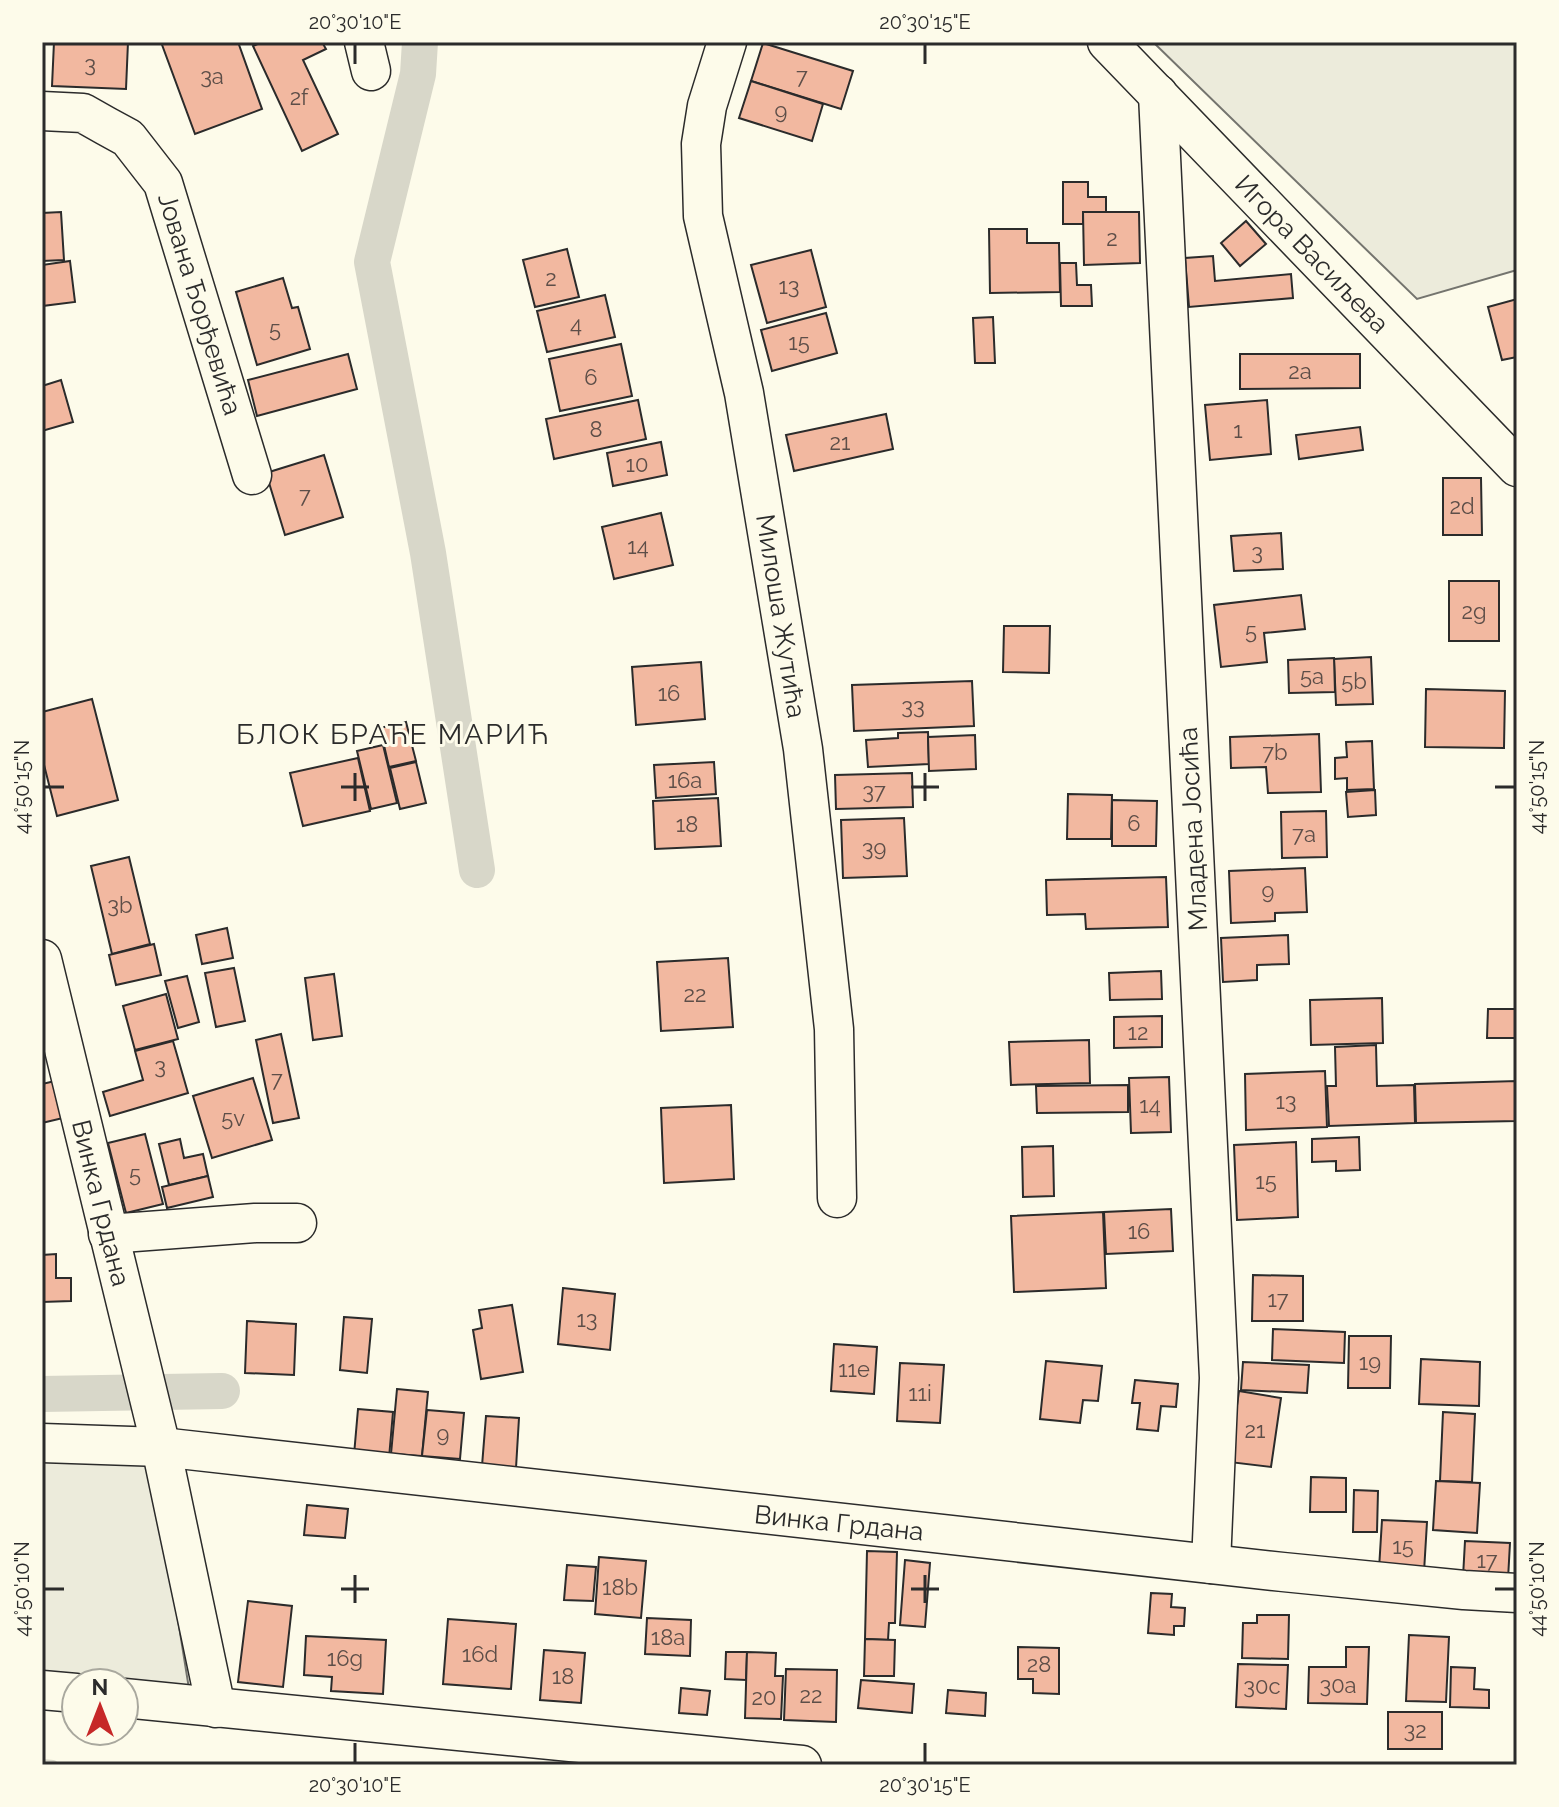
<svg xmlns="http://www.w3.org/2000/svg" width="1559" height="1807" font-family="Raleway,sans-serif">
	<rect width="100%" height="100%" fill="#fdfbea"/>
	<!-- green -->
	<g fill="#ecebdb" stroke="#74746e" stroke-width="2">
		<path d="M 1153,42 L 1517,42 L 1517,270 L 1417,299 Z"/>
		<path d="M 152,1457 L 190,1695 L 124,1683 L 76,1683 L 42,1680 L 42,1458 Z"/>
	</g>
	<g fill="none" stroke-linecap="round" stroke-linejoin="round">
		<!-- stream -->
		<path stroke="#d8d7c9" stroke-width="10" d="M 42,1764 L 53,1765"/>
		<!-- canal -->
		<g stroke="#d8d7c9" stroke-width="36">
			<path d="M 420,42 L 418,74 L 372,262 L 428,553 L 477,870"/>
			<path d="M 42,1394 L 222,1391"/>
		</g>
	</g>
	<!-- building -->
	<g fill="#f2b8a0" stroke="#2b2b2b" stroke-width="2">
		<path d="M 54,42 L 128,42 L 126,89 L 52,86 Z"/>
		<path d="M 161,42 L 238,42 L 262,109 L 195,134 Z"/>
		<path d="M 262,42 L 322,42 L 326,49 L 303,60 L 338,134 L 302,151 L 253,46 Z"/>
		<path d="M 763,43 L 853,71 L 841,109 L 751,81 Z"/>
		<path d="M 751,81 L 823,104 L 812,141 L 739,118 Z"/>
		<path d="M 1063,182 L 1088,182 L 1088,197 L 1106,197 L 1106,212 L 1083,212 L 1083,224 L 1063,224 Z"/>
		<path d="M 61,212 L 64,260 L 42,261 L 42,213 Z"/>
		<path d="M 1083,212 L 1139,212 L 1140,263 L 1084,265 Z"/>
		<path d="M 1246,221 L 1266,244 L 1240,266 L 1221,243 Z"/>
		<path d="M 989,229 L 1027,229 L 1027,243 L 1059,243 L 1060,292 L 990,293 Z"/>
		<path d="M 567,249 L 579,297 L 535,307 L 523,260 Z"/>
		<path d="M 811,250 L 826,307 L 767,323 L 751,265 Z"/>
		<path d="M 1213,256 L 1215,281 L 1291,274 L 1293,298 L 1189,307 L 1185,258 Z"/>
		<path d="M 70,261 L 75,302 L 42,306 L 42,265 Z"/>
		<path d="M 1060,263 L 1076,263 L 1077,285 L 1091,285 L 1092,306 L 1061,306 Z"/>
		<path d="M 283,278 L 292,308 L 298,307 L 310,349 L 257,365 L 236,292 Z"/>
		<path d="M 605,295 L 615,337 L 547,352 L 537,311 Z"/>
		<path d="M 1517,299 L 1517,357 L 1502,360 L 1488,307 Z"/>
		<path d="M 826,313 L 837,353 L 772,371 L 761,330 Z"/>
		<path d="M 993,317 L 995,363 L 975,363 L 973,318 Z"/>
		<path d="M 621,344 L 632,396 L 560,411 L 549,359 Z"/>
		<path d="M 348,354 L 357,389 L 257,416 L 248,380 Z"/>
		<path d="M 1240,354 L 1360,354 L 1360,388 L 1240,389 Z"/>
		<path d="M 61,380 L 73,422 L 42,431 L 42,386 Z"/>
		<path d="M 638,400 L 646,439 L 554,459 L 546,419 Z"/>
		<path d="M 1267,400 L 1271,454 L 1210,460 L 1205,405 Z"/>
		<path d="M 886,414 L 893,449 L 794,471 L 786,435 Z"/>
		<path d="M 1360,427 L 1363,450 L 1299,459 L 1296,435 Z"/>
		<path d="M 661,442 L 667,475 L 613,486 L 607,453 Z"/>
		<path d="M 324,455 L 343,517 L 285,535 L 266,473 Z"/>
		<path d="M 1443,478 L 1481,478 L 1482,535 L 1443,535 Z"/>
		<path d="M 661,513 L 673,565 L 614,579 L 602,527 Z"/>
		<path d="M 1281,533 L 1283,569 L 1234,571 L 1231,536 Z"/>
		<rect x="1449" y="581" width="50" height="60"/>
		<path d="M 1301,595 L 1305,629 L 1264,633 L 1267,662 L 1221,667 L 1214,605 Z"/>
		<path d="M 1004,626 L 1050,626 L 1049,673 L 1003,672 Z"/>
		<path d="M 1371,657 L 1373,704 L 1336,705 L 1334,659 Z"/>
		<path d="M 1334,658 L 1335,692 L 1289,693 L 1288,660 Z"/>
		<path d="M 701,662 L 705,719 L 636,725 L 632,667 Z"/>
		<path d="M 972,681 L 974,726 L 854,731 L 852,685 Z"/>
		<path d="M 1426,689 L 1505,691 L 1504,748 L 1425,747 Z"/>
		<path d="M 92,699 L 118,800 L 57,816 L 42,757 L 42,712 Z"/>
		<path d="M 406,722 L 416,761 L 389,767 L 380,728 Z"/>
		<path d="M 928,732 L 929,764 L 868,767 L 866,740 L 898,738 L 898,733 Z"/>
		<path d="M 1319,734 L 1321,792 L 1268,793 L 1266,767 L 1231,768 L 1230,737 Z"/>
		<path d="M 975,735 L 976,769 L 929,771 L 928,737 Z"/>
		<path d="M 1372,741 L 1374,789 L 1347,790 L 1347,778 L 1335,779 L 1335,758 L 1347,757 L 1346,742 Z"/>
		<path d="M 383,745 L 397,803 L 371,809 L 357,751 Z"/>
		<path d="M 358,758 L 370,811 L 303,826 L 290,773 Z"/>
		<path d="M 416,762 L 426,803 L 400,809 L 390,768 Z"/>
		<path d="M 714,762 L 716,794 L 656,798 L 654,765 Z"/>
		<path d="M 912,773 L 913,807 L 836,809 L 835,775 Z"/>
		<path d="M 1375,790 L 1376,815 L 1348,817 L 1346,792 Z"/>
		<path d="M 1068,794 L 1112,795 L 1111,839 L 1067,839 Z"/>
		<path d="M 718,798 L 721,846 L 655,849 L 653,801 Z"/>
		<path d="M 1112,800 L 1157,801 L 1156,846 L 1112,846 Z"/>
		<path d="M 1326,811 L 1327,857 L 1282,858 L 1281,812 Z"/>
		<path d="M 904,818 L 907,876 L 843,878 L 841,820 Z"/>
		<path d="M 129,857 L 150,944 L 112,954 L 91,866 Z"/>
		<path d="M 1305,868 L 1307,912 L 1275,913 L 1275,921 L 1231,923 L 1229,871 Z"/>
		<path d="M 1166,877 L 1168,927 L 1086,929 L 1085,914 L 1047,915 L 1046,880 Z"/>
		<path d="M 227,928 L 233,958 L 202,964 L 196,935 Z"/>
		<path d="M 1288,935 L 1289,964 L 1257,965 L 1257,980 L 1223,982 L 1221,938 Z"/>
		<path d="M 154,944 L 161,975 L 116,985 L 109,955 Z"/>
		<path d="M 728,958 L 733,1027 L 661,1031 L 657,962 Z"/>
		<path d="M 234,968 L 245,1021 L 216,1027 L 205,973 Z"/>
		<path d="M 1161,971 L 1162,999 L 1110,1000 L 1109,973 Z"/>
		<path d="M 334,974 L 342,1036 L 313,1040 L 305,978 Z"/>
		<path d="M 187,976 L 199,1022 L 178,1028 L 165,981 Z"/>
		<path d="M 166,994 L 178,1039 L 135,1050 L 123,1006 Z"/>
		<path d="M 1382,998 L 1383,1043 L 1311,1045 L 1310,1000 Z"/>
		<path d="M 1488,1009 L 1517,1009 L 1517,1038 L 1487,1038 Z"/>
		<path d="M 1162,1016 L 1162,1047 L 1114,1048 L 1114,1017 Z"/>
		<path d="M 281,1034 L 299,1118 L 273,1123 L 256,1040 Z"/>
		<path d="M 1089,1040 L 1090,1083 L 1011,1085 L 1009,1042 Z"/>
		<path d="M 173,1041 L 188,1093 L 110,1116 L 103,1092 L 143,1080 L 135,1051 Z"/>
		<path d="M 1376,1045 L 1377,1086 L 1414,1085 L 1415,1123 L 1329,1126 L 1327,1086 L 1336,1086 L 1335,1047 Z"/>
		<path d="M 1325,1071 L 1327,1127 L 1246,1130 L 1245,1074 Z"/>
		<path d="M 1169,1077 L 1171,1132 L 1131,1133 L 1129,1078 Z"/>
		<path d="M 253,1078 L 272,1140 L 212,1158 L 193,1096 Z"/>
		<path d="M 55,1081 L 63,1118 L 42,1123 L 42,1084 Z"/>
		<path d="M 1517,1081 L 1517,1121 L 1416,1123 L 1415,1084 Z"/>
		<path d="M 1128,1085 L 1128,1112 L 1037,1113 L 1036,1086 Z"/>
		<path d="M 731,1105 L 734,1179 L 664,1183 L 661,1108 Z"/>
		<path d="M 145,1134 L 163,1204 L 126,1213 L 108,1143 Z"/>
		<path d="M 1359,1137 L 1360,1170 L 1336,1171 L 1336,1161 L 1312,1162 L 1312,1139 Z"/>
		<path d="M 180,1139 L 184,1158 L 203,1154 L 208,1176 L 169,1185 L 159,1144 Z"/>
		<path d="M 1296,1142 L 1298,1217 L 1237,1220 L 1234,1145 Z"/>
		<path d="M 1053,1146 L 1054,1196 L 1023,1197 L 1022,1147 Z"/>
		<path d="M 208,1176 L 213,1197 L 167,1208 L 162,1187 Z"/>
		<path d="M 1171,1209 L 1173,1251 L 1106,1254 L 1104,1212 Z"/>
		<path d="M 1103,1212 L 1106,1288 L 1014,1292 L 1011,1216 Z"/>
		<path d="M 56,1254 L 56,1278 L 71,1278 L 71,1301 L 42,1302 L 42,1255 Z"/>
		<path d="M 1253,1275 L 1303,1276 L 1303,1321 L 1252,1321 Z"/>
		<path d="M 563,1288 L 615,1294 L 610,1350 L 558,1344 Z"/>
		<path d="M 512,1305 L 523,1372 L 481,1379 L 473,1330 L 482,1328 L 479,1310 Z"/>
		<path d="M 344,1317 L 372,1319 L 367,1373 L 340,1370 Z"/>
		<path d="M 247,1321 L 296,1324 L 294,1375 L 245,1373 Z"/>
		<path d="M 1273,1329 L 1345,1332 L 1344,1363 L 1272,1360 Z"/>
		<path d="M 1349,1336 L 1391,1336 L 1390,1388 L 1348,1388 Z"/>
		<path d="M 834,1344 L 877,1347 L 874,1394 L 831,1391 Z"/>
		<path d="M 1421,1359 L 1480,1362 L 1479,1406 L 1419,1404 Z"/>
		<path d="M 1046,1361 L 1102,1366 L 1098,1401 L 1083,1400 L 1080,1423 L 1040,1419 Z"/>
		<path d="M 1243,1362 L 1309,1365 L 1307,1393 L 1241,1390 Z"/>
		<path d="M 900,1363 L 944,1365 L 940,1423 L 897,1421 Z"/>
		<path d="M 1135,1380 L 1178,1384 L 1176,1407 L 1161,1406 L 1158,1431 L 1137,1429 L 1140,1403 L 1132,1403 Z"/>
		<path d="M 397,1389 L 428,1392 L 422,1456 L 391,1454 Z"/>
		<path d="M 1239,1391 L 1281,1398 L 1271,1467 L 1229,1462 Z"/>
		<path d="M 358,1409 L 393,1412 L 389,1458 L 354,1455 Z"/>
		<path d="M 427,1410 L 464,1413 L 460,1459 L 422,1456 Z"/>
		<path d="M 1443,1412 L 1475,1414 L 1472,1482 L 1440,1481 Z"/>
		<path d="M 486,1416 L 519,1418 L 516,1468 L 482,1466 Z"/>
		<path d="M 1311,1477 L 1346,1478 L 1346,1512 L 1310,1512 Z"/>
		<path d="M 1436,1481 L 1480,1483 L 1477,1533 L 1433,1530 Z"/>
		<path d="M 1354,1490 L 1378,1491 L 1377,1532 L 1353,1532 Z"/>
		<path d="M 307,1505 L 348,1509 L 345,1538 L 304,1535 Z"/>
		<path d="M 1382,1520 L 1427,1522 L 1424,1572 L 1379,1569 Z"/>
		<path d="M 1465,1541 L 1510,1543 L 1508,1579 L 1463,1577 Z"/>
		<path d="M 867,1551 L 897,1552 L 895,1623 L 889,1623 L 888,1640 L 865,1639 Z"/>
		<path d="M 599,1557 L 646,1561 L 641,1618 L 595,1614 Z"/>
		<path d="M 905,1560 L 930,1563 L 925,1627 L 900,1625 Z"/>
		<path d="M 567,1565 L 596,1567 L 593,1601 L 564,1600 Z"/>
		<path d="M 1151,1593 L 1172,1594 L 1171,1607 L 1185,1608 L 1184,1626 L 1174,1626 L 1174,1635 L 1148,1633 Z"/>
		<path d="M 248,1601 L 292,1606 L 283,1687 L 238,1682 Z"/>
		<path d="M 1257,1615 L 1289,1615 L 1288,1659 L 1242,1658 L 1243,1623 L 1257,1623 Z"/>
		<path d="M 647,1618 L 691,1620 L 690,1656 L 645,1654 Z"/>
		<path d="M 448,1619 L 516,1624 L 511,1689 L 443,1684 Z"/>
		<path d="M 1409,1635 L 1449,1637 L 1446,1702 L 1406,1701 Z"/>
		<path d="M 306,1636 L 386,1640 L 383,1694 L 331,1691 L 332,1677 L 304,1675 Z"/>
		<path d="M 865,1639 L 895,1640 L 894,1676 L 864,1676 Z"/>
		<path d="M 1018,1647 L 1059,1648 L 1059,1694 L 1033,1693 L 1033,1679 L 1018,1679 Z"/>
		<path d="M 1346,1647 L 1369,1647 L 1367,1704 L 1308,1703 L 1309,1667 L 1346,1667 Z"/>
		<path d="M 544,1650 L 585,1653 L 581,1703 L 540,1700 Z"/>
		<path d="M 726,1652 L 747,1652 L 746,1680 L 725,1679 Z"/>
		<path d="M 747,1652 L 776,1653 L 775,1676 L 783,1676 L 781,1719 L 745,1718 Z"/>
		<path d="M 1238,1664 L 1288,1665 L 1286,1709 L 1236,1707 Z"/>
		<path d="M 1451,1667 L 1475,1668 L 1474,1689 L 1489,1690 L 1489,1708 L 1450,1707 Z"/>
		<path d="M 786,1669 L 837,1670 L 836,1722 L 784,1720 Z"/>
		<path d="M 861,1680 L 914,1684 L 912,1713 L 858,1708 Z"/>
		<path d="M 681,1688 L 710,1691 L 707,1715 L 679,1713 Z"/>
		<path d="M 948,1690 L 986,1693 L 985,1716 L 946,1713 Z"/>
		<rect x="1388" y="1712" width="54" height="37"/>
	</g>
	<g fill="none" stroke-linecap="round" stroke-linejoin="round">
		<defs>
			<g id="minor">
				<path d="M 364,42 L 371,71"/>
				<path d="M 727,42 L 707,106 L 701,144 L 703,216 L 744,393 L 803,749 L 834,1029 L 837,1198"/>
				<path d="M 1107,42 L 1517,467"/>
				<path d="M 1158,94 L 1219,1378 L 1211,1564"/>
				<path d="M 42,111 L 83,113 L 106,126 L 128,138 L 163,183 L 252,475"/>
				<path d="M 42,959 L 161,1447 L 216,1708"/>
				<path d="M 108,1234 L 255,1223 L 297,1223"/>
				<path d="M 42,1443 L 161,1447 L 1283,1572 L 1464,1590 L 1517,1593"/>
				<path d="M 42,1690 L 76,1693"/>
				<path d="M 124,1698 L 802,1765"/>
			</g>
		</defs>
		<!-- minor casing -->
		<use href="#minor" stroke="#2b2b2b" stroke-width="41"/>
		<!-- minor -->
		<use href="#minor" stroke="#fdfbea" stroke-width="38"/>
	</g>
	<!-- ticks -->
	<path fill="none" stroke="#2b2b2b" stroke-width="3" d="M 355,44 L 355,64M 925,44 L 925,64M 355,773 L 355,801M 925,773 L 925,801M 44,787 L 64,787M 341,787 L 369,787M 911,787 L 939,787M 1495,787 L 1515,787M 355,1575 L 355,1603M 925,1575 L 925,1603M 44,1589 L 64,1589M 341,1589 L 369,1589M 911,1589 L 939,1589M 1495,1589 L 1515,1589M 355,1743 L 355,1763M 925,1743 L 925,1763"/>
	<g text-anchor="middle" stroke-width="6" stroke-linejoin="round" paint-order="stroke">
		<!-- number labels -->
		<g font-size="22" fill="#5d4e48">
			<text x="90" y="72">3</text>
			<text x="212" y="84">3a</text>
			<text x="802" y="84">7</text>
			<text x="299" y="105">2f</text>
			<text x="781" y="119">9</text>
			<text x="1112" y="246">2</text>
			<text x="551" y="286">2</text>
			<text x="789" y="294">13</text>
			<text x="576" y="332">4</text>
			<text x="275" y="337">5</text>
			<text x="799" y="350">15</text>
			<text x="1300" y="379">2a</text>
			<text x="591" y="385">6</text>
			<text x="596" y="437">8</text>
			<text x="1238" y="438">1</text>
			<text x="840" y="450">21</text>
			<text x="637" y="472">10</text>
			<text x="305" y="503">7</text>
			<text x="1462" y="514">2d</text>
			<text x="638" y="554">14</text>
			<text x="1257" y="560">3</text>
			<text x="1474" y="619">2g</text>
			<text x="1251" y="639">5</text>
			<text x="1312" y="684">5a</text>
			<text x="1354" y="689">5b</text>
			<text x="669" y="701">16</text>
			<text x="913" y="714">33</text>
			<text x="1275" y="760">7b</text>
			<text x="685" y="788">16a</text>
			<text x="874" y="799">37</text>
			<text x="1134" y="831">6</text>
			<text x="687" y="832">18</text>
			<text x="1304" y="842">7a</text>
			<text x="874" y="856">39</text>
			<text x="1268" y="899">9</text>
			<text x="120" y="913">3b</text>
			<text x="695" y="1002">22</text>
			<text x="1138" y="1040">12</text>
			<text x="160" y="1074">3</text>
			<text x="277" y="1087">7</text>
			<text x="1286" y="1109">13</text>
			<text x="1150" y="1113">14</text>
			<text x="233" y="1126">5v</text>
			<text x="135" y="1182">5</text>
			<text x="1266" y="1189">15</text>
			<text x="1139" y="1239">16</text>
			<text x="1278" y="1307">17</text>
			<text x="587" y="1327">13</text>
			<text x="1370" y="1370">19</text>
			<text x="854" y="1377">11e</text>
			<text x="920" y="1401">11i</text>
			<text x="1255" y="1438">21</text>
			<text x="443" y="1442">9</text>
			<text x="1403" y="1554">15</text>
			<text x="1487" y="1568">17</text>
			<text x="620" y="1595">18b</text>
			<text x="668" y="1645">18a</text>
			<text x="480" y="1662">16d</text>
			<text x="345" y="1666">16g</text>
			<text x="1039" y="1672">28</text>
			<text x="563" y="1684">18</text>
			<text x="1338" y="1693">30a</text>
			<text x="1262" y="1694">30c</text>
			<text x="811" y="1703">22</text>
			<text x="764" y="1705">20</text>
			<text x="1415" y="1738">32</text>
		</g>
		<!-- street labels -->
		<g font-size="26" fill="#2b2b2b" stroke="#fdfbea">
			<text transform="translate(1312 254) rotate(46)" y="9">Игора Васиљева</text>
			<text transform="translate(200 304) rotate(73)" y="9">Јована Ђорђевића</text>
			<text transform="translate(781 616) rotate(81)" y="9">Милоша Жутића</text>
			<text transform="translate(1193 829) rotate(-93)" y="9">Младена Јосића</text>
			<text transform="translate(101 1203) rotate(76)" y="9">Винка Грдана</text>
			<text transform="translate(839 1523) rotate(6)" y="9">Винка Грдана</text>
		</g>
		<!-- neighbourhood labels -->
		<g font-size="28" letter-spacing="2" fill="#2b2b2b" stroke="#fdfbea">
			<text x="393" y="744">БЛОК БРАЋЕ МАРИЋ</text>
		</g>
	</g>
	<!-- border -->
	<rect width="1559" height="1807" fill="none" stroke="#fdfbea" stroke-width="88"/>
	<!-- north arrow -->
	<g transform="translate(100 1707)"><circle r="38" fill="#fdfbea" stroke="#a9a89e" stroke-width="2"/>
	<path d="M0-6L14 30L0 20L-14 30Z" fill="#c62828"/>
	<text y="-12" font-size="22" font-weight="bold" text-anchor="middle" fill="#2b2b2b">N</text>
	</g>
	<rect x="44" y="44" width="1471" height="1719" fill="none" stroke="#2b2b2b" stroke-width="3"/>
	<g font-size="20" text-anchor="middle" fill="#2b2b2b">
		<text x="355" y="29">20°30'10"E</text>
		<text x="925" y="29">20°30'15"E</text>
		<text transform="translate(22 787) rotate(-90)" y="7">44°50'15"N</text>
		<text transform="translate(1537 787) rotate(-90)" y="7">44°50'15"N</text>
		<text transform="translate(22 1589) rotate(-90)" y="7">44°50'10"N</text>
		<text transform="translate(1537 1589) rotate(-90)" y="7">44°50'10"N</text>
		<text x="355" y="1792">20°30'10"E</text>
		<text x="925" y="1792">20°30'15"E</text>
	</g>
</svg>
